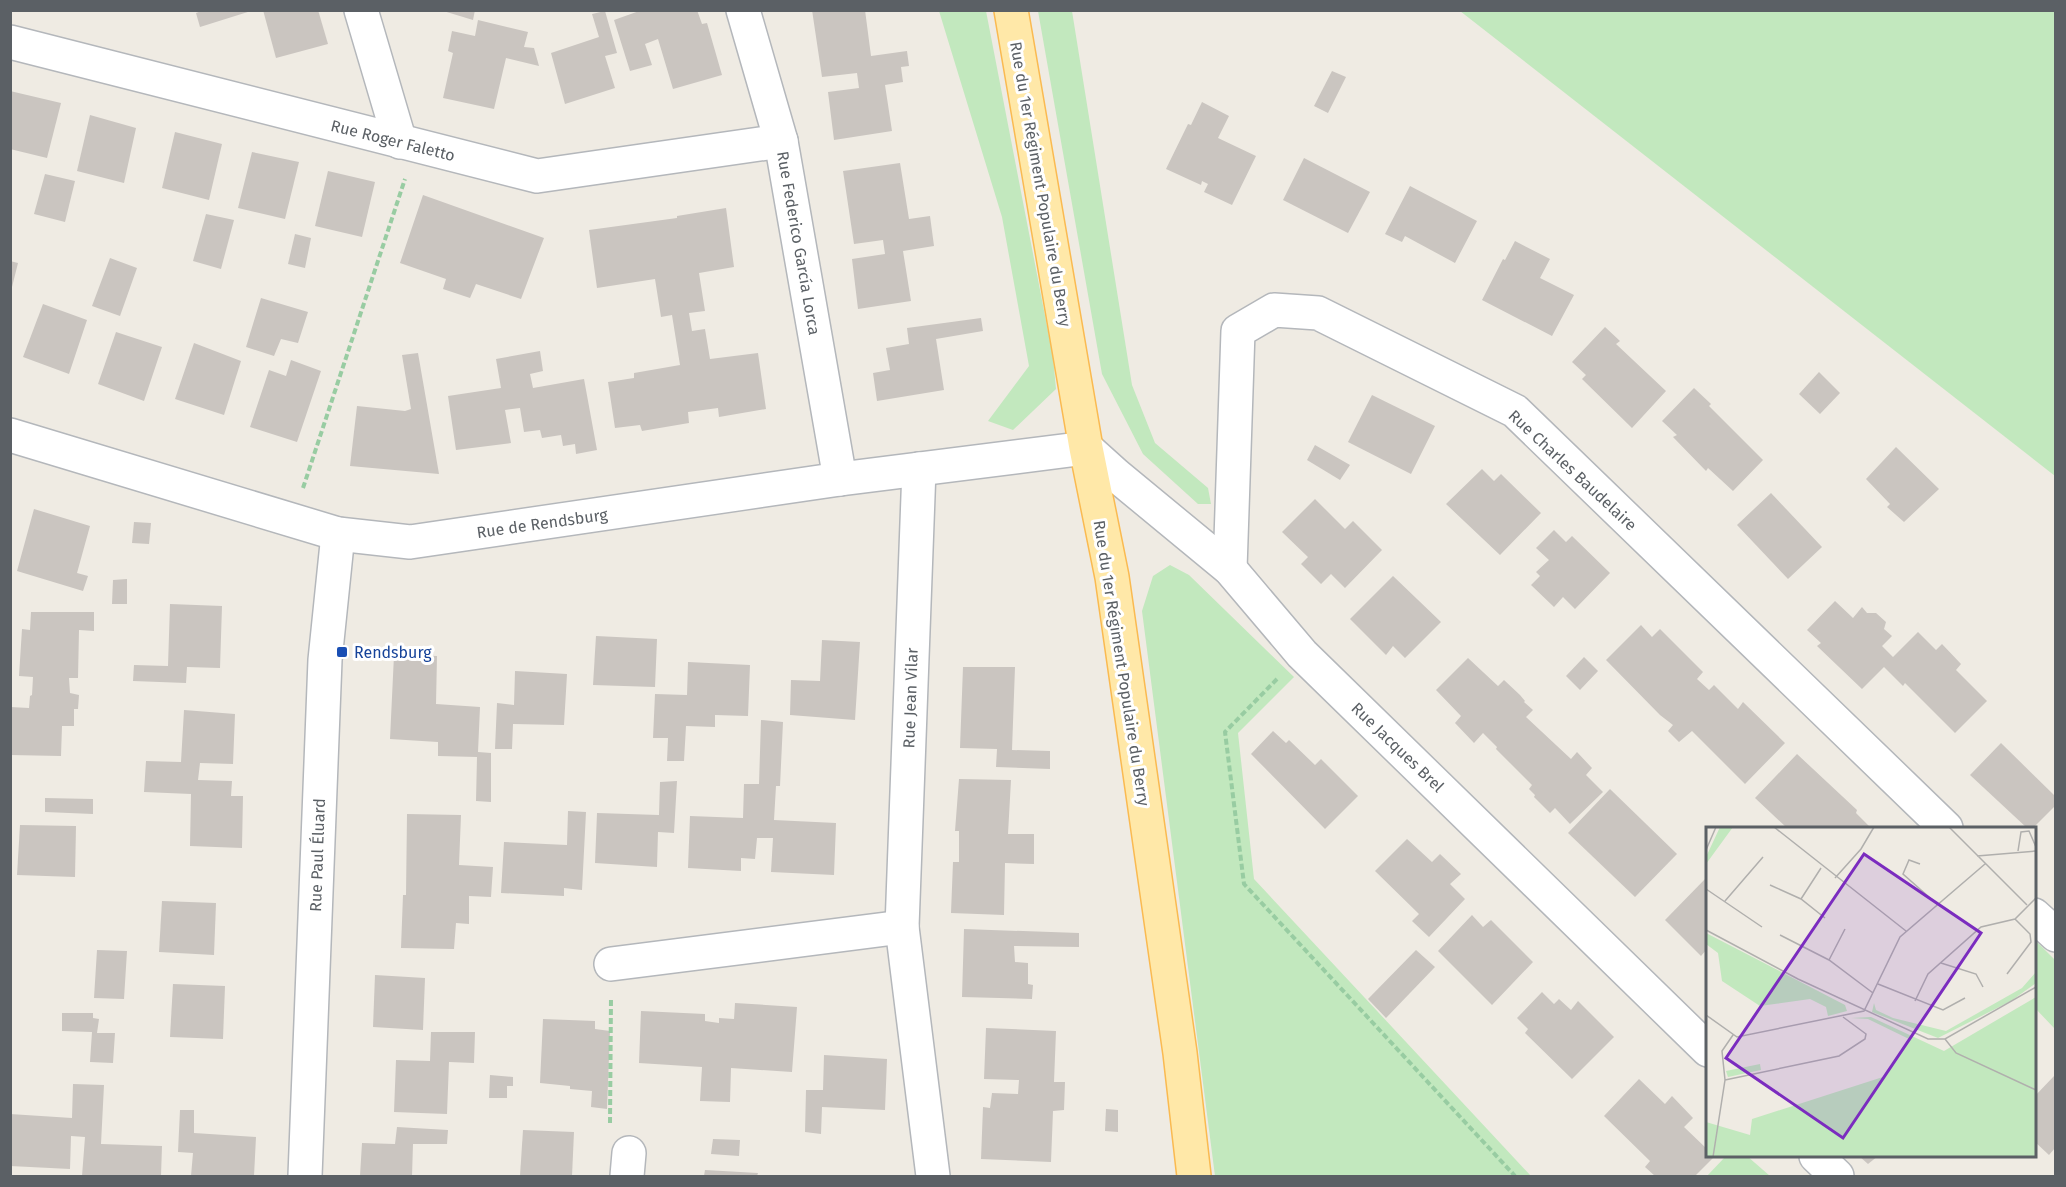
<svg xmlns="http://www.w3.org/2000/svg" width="2066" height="1187" font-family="'Fira Sans',sans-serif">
	<rect width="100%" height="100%" fill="#efebe3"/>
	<!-- green -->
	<g fill="#c2e8be">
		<path d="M 939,11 L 986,11 L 1053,357 L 1056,389 L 1013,430 L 988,421 L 1029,366 L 1002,217 Z"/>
		<path d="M 1038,11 L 1072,11 L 1132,385 L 1155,443 L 1208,488 L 1211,504 L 1198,504 L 1143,454 L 1102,374 Z"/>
		<path d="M 1460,11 L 2055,11 L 2055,476 Z"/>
		<path d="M 1170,565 L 1189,575 L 1294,677 L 1238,733 L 1254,879 L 1531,1176 L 1215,1176 L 1142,611 L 1153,576 Z"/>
		<path d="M 2034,939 L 2055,960 L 2055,1029 L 2035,1008 Z"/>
		<path d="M 1726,1156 L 1747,1156 L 1770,1176 L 1707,1176 Z"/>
	</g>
	<!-- building -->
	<g fill="#cac5c0">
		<path d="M 204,10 L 251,10 L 251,11 L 200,27 L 196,13 Z"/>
		<path d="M 263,10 L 318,10 L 328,44 L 276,58 Z"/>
		<path d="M 440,10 L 475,10 L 473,20 Z"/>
		<path d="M 642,10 L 697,10 L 702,24 L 707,23 L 722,75 L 673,89 L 658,39 L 645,44 L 652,65 L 630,71 L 614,20 Z"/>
		<path d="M 812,10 L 865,10 L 871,56 L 907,51 L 909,66 L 901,67 L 903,82 L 885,85 L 892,131 L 834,140 L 828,92 L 859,88 L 857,73 L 822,77 Z"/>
		<path d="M 605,11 L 617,53 L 605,56 L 615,88 L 565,104 L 551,53 L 599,37 L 592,14 Z"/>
		<path d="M 478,20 L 528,32 L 524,47 L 534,48 L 539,66 L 506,58 L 494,109 L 443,98 L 453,53 L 448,51 L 452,31 L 475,36 Z"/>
		<path d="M 1332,71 L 1346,77 L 1328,113 L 1314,106 Z"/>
		<path d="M 10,91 L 61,103 L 47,158 L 10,149 Z"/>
		<path d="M 1202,102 L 1229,116 L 1218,138 L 1256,156 L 1232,205 L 1204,192 L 1208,184 L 1202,181 L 1201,185 L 1166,169 L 1188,124 L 1191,125 Z"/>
		<path d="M 90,115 L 136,128 L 124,183 L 77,171 Z"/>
		<path d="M 175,132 L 222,144 L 209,200 L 162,188 Z"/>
		<path d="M 252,152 L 299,162 L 285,219 L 238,208 Z"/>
		<path d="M 1304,158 L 1370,192 L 1348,233 L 1283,200 Z"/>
		<path d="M 900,163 L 909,219 L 930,216 L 934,246 L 903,251 L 911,301 L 858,309 L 852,259 L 885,254 L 883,240 L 854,244 L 843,171 Z"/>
		<path d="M 328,171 L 375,182 L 362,237 L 315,226 Z"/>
		<path d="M 45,174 L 75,181 L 65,222 L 34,214 Z"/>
		<path d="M 1410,186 L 1477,221 L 1455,263 L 1405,236 L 1402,242 L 1385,234 Z"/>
		<path d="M 423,195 L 544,238 L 521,299 L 476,284 L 470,298 L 443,289 L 446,279 L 400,263 Z"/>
		<path d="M 726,208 L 734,267 L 699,273 L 705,311 L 689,313 L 692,331 L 705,329 L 710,359 L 758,353 L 766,409 L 719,417 L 718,408 L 688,412 L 689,423 L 642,431 L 640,425 L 615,428 L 608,382 L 634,378 L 634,373 L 680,365 L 672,315 L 661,317 L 655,279 L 597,288 L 589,230 L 677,218 L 677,216 Z"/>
		<path d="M 206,214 L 234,220 L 221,269 L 193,261 Z"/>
		<path d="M 295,234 L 311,238 L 305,268 L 288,264 Z"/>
		<path d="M 1515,241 L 1550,259 L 1540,278 L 1574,295 L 1552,336 L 1482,300 L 1503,259 L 1505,260 Z"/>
		<path d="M 110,258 L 137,268 L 120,316 L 92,306 Z"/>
		<path d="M 10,261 L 18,263 L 11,291 L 10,291 Z"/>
		<path d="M 261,298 L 308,312 L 298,343 L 281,339 L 274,356 L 246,347 Z"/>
		<path d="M 43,304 L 87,320 L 69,374 L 23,357 Z"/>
		<path d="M 981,318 L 983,331 L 936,339 L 944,390 L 877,401 L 873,373 L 890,370 L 886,348 L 909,344 L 907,328 Z"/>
		<path d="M 1605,327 L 1620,341 L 1616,344 L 1666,391 L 1632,428 L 1582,379 L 1586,375 L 1572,362 Z"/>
		<path d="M 116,332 L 162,347 L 144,401 L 98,384 Z"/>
		<path d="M 194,343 L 241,361 L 224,415 L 175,399 Z"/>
		<path d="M 540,351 L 543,371 L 530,374 L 533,388 L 584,379 L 597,450 L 576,454 L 575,444 L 563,446 L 561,435 L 542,438 L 540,430 L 524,432 L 520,408 L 505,410 L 511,443 L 456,450 L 448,396 L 501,388 L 496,359 Z"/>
		<path d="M 418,353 L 439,474 L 350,466 L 357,406 L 405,411 L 411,409 L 402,355 Z"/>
		<path d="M 291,360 L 321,371 L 297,442 L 250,427 L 269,370 L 286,376 Z"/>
		<path d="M 1819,372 L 1840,393 L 1820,414 L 1799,394 Z"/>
		<path d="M 1694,388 L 1711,404 L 1709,406 L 1763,460 L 1733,491 L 1708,468 L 1706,471 L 1673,437 L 1677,435 L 1662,421 Z"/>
		<path d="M 1372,395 L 1435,426 L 1411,474 L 1348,442 Z"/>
		<path d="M 1315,445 L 1350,465 L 1340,480 L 1307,460 Z"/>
		<path d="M 1896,447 L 1939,489 L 1904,522 L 1887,507 L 1890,504 L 1866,479 Z"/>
		<path d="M 1482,469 L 1494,481 L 1501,474 L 1541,513 L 1500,555 L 1446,504 Z"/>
		<path d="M 1771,493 L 1822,547 L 1788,579 L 1737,525 Z"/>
		<path d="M 1315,499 L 1345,529 L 1353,521 L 1382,550 L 1345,588 L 1331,574 L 1321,584 L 1301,564 L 1308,557 L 1282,532 Z"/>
		<path d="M 34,509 L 90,526 L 77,573 L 88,576 L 83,591 L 17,571 Z"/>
		<path d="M 134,522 L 151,523 L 149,544 L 132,543 Z"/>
		<path d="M 1554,530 L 1566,542 L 1572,536 L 1610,573 L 1575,609 L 1563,597 L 1554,607 L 1531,585 L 1540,576 L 1536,572 L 1549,560 L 1536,548 Z"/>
		<path d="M 1393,576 L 1441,622 L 1405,658 L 1393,646 L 1386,655 L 1350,619 Z"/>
		<path d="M 127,579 L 127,604 L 112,604 L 113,580 Z"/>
		<path d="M 1835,601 L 1853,618 L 1862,607 L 1867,613 L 1876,613 L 1886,622 L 1884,629 L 1892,636 L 1882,646 L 1893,657 L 1918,632 L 1936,650 L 1942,644 L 1961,664 L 1956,670 L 1987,701 L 1955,733 L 1905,683 L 1903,686 L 1884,667 L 1862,689 L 1817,646 L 1821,643 L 1807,630 Z"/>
		<path d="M 170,604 L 222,606 L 220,668 L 187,667 L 186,683 L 133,681 L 134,665 L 168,666 Z"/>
		<path d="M 31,612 L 94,612 L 94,631 L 79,630 L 78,678 L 69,678 L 70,693 L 79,695 L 78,709 L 74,709 L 74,726 L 62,726 L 61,756 L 10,755 L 10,707 L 29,708 L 30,696 L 32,695 L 33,677 L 19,676 L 22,629 L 30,630 Z"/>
		<path d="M 1641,625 L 1652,637 L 1660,629 L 1703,672 L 1697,679 L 1709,690 L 1714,685 L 1738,709 L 1743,702 L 1785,743 L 1745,784 L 1692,731 L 1679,742 L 1668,731 L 1673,725 L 1660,715 L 1606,660 Z"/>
		<path d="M 596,636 L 657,639 L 655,687 L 593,685 Z"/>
		<path d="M 822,640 L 860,642 L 855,720 L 790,715 L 791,680 L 820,681 Z"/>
		<path d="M 394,655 L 437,656 L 436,704 L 480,707 L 478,752 L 491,753 L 491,802 L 476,801 L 477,757 L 438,756 L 438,742 L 390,739 Z"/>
		<path d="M 1584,657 L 1598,671 L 1580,690 L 1566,676 Z"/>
		<path d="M 1468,658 L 1498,686 L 1504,680 L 1520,695 L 1525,701 L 1524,702 L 1533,710 L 1526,717 L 1571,759 L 1577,752 L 1592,768 L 1586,775 L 1603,792 L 1570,824 L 1555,808 L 1550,813 L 1534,797 L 1535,795 L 1529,789 L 1532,785 L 1496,749 L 1497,747 L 1483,733 L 1474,743 L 1455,723 L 1461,716 L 1436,690 Z"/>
		<path d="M 688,662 L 750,665 L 748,716 L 715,715 L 715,727 L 686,726 L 684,761 L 667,761 L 668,738 L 653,738 L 655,694 L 687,695 Z"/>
		<path d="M 963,667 L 1015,667 L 1012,750 L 1050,751 L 1050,769 L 996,767 L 997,749 L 960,748 Z"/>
		<path d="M 515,671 L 567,674 L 564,725 L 513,724 L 512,749 L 495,749 L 497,703 L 514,705 Z"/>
		<path d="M 184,710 L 235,714 L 233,764 L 200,763 L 198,780 L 232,781 L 231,796 L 243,796 L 242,848 L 190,846 L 191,794 L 144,792 L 146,761 L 181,762 Z"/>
		<path d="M 761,720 L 783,722 L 780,786 L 776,786 L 774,820 L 836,823 L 834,875 L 771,872 L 773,838 L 757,838 L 755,859 L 741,858 L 741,871 L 688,868 L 690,816 L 743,818 L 744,784 L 759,784 Z"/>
		<path d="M 1273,731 L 1286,743 L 1289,740 L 1315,765 L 1321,759 L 1358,796 L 1325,829 L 1251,754 Z"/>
		<path d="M 2001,743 L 2055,796 L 2055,806 L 2033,828 L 2027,828 L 1970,775 Z"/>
		<path d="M 1797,754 L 1857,810 L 1856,813 L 1871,828 L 1787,828 L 1755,798 Z"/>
		<path d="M 959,779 L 1011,780 L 1008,834 L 1034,834 L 1034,864 L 1005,863 L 1004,915 L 951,913 L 953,862 L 959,862 L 959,831 L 955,831 Z"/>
		<path d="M 677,781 L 674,833 L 658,832 L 657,867 L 595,863 L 597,813 L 659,815 L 660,782 Z"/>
		<path d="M 1610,789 L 1677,854 L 1635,897 L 1568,833 Z"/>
		<path d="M 45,798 L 93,799 L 93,814 L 45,812 Z"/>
		<path d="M 568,811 L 586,812 L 582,890 L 564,888 L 564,896 L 501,893 L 504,842 L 567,845 Z"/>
		<path d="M 407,814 L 461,815 L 459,865 L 493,867 L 491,897 L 469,896 L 469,924 L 456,923 L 454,949 L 401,948 L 403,895 L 406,895 Z"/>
		<path d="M 20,825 L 76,826 L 75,877 L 17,875 Z"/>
		<path d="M 1407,839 L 1432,862 L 1440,854 L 1461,874 L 1450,884 L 1465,899 L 1429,937 L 1412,921 L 1419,914 L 1375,871 Z"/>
		<path d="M 1707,877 L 1707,949 L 1701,956 L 1665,920 Z"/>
		<path d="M 162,901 L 216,903 L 214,955 L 159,952 Z"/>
		<path d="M 1472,915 L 1483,927 L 1491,920 L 1533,962 L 1492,1005 L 1438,951 Z"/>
		<path d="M 964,929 L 1079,933 L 1079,947 L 1014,946 L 1015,962 L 1028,963 L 1028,984 L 1033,985 L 1032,999 L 962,997 Z"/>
		<path d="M 97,950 L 127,951 L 124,999 L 94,998 Z"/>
		<path d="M 1416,950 L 1435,967 L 1386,1018 L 1368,999 Z"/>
		<path d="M 375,975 L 425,978 L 423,1030 L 373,1027 Z"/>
		<path d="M 173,984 L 225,986 L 223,1039 L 170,1037 Z"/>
		<path d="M 1542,992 L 1554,1004 L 1559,999 L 1571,1010 L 1578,1001 L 1614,1037 L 1572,1079 L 1525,1033 L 1528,1029 L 1517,1018 Z"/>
		<path d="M 735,1003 L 797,1007 L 792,1072 L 731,1068 L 730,1102 L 700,1101 L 702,1067 L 639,1063 L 641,1011 L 705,1014 L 705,1021 L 719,1023 L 719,1018 L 734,1019 Z"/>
		<path d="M 62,1013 L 93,1013 L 93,1018 L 99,1019 L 97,1033 L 115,1033 L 113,1063 L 90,1062 L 92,1032 L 62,1031 Z"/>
		<path d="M 543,1019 L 595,1021 L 595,1029 L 610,1031 L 607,1109 L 591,1107 L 592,1091 L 570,1089 L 570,1086 L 540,1083 Z"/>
		<path d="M 986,1028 L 1056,1031 L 1054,1082 L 1065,1082 L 1064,1110 L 1053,1111 L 1051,1162 L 981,1159 L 983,1107 L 990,1108 L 992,1093 L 1018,1094 L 1019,1080 L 984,1079 Z"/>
		<path d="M 431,1032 L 475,1032 L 474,1063 L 449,1062 L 447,1114 L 394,1112 L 396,1060 L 430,1061 Z"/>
		<path d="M 824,1055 L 887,1059 L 885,1110 L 822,1107 L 821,1134 L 805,1132 L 806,1090 L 823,1090 Z"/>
		<path d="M 490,1075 L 513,1077 L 513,1086 L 507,1086 L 507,1098 L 489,1098 Z"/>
		<path d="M 2055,1075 L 2055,1148 L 2049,1155 L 2034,1141 L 2034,1097 Z"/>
		<path d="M 1639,1079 L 1665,1104 L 1672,1096 L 1693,1118 L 1684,1127 L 1707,1149 L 1708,1156 L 1715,1156 L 1695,1176 L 1655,1176 L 1645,1167 L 1650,1161 L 1604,1116 Z"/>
		<path d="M 73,1084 L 104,1085 L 101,1144 L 162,1146 L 161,1176 L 82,1176 L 85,1137 L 71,1136 L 70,1169 L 10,1166 L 10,1114 L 72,1118 Z"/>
		<path d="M 1106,1109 L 1118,1110 L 1118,1132 L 1105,1131 Z"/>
		<path d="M 180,1110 L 194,1110 L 194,1133 L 256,1137 L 254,1176 L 191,1176 L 193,1153 L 178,1152 Z"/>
		<path d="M 397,1127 L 448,1130 L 447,1144 L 413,1144 L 412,1176 L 360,1176 L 362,1143 L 395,1144 Z"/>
		<path d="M 523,1130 L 574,1132 L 572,1176 L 520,1176 Z"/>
		<path d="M 713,1139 L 740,1140 L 739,1156 L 711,1154 Z"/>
		<path d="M 1859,1156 L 1878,1156 L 1868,1164 Z"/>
		<path d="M 705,1170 L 758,1173 L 757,1176 L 704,1176 Z"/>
	</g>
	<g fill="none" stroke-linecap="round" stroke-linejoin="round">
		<defs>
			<g id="minor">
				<path d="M 361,10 L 400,142"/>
				<path d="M 743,10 L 781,141 L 840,479"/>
				<path d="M 10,42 L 537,176 L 781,141"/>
				<path d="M 10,435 L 338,534 L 410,542 L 840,479 L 1086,448 L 1116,475 L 1230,569 L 1302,654 L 1708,1050"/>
				<path d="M 919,469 L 902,927 L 933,1176"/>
				<path d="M 1230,569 L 1238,331 L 1274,310 L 1318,313 L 1515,411 L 1946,828"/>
				<path d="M 2034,915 L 2056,935"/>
				<path d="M 611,964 L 902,927"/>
				<path d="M 1816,1156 L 1837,1176"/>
				<path d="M 305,1176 L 325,660 L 338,534"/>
				<path d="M 627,1176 L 629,1153"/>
			</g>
			<path id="major" d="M 1011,10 L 1086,448 L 1112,577 L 1180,1053 L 1194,1176"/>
		</defs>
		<!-- minor casing -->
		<use href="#minor" stroke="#b4b7bb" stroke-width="36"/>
		<!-- major casing -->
		<use href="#major" stroke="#faba51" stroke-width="36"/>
		<!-- path -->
		<g stroke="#98cca2" stroke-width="4" stroke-dasharray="6 3" stroke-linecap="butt">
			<path d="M 303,488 L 405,179"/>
			<path d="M 1277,679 L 1225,732 L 1244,884 L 1515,1176"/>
			<path d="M 610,1123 L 611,998"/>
		</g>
		<!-- minor -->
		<use href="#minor" stroke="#fff" stroke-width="33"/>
		<!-- major -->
		<use href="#major" stroke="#ffe8a8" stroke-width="33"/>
	</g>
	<!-- markers -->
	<rect fill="#1a4fb4" stroke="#fff" stroke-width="2" x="336" y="646" width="12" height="12" rx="3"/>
	<g text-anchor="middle" stroke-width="6" stroke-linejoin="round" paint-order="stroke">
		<!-- street labels -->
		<g font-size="16" fill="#5b6065" stroke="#fff">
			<text transform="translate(393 140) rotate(14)" y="6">Rue Roger Faletto</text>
			<text transform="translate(1041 184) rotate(80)" y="6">Rue du 1er Régiment Populaire du Berry</text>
			<text transform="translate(799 243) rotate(80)" y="6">Rue Federico García Lorca</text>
			<text transform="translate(1573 470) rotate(43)" y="6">Rue Charles Baudelaire</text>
			<text transform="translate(542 523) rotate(-8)" y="6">Rue de Rendsburg</text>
			<text transform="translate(1122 663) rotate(81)" y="6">Rue du 1er Régiment Populaire du Berry</text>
			<text transform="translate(910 698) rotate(-88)" y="6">Rue Jean Vilar</text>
			<text transform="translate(1398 747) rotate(44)" y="6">Rue Jacques Brel</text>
			<text transform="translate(317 855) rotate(-88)" y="6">Rue Paul Éluard</text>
		</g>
		<!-- transit labels -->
		<g font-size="16" fill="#164399" stroke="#fff" text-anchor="start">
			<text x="354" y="658">Rendsburg</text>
		</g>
	</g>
	<!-- overview -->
	<g transform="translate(1706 827)">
		<rect width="330" height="330" fill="#efebe3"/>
		<path d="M 14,0 L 27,0 L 0,37 L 0,30 ZM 0,106 L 139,178 L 141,184 L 122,189 L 120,180 L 104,172 L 54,179 L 16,154 L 12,126 L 0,117 ZM 330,145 L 330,156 L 305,174 L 232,211 L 166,185 L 168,176 L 170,183 L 187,191 L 240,204 L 316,161 ZM 330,170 L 330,330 L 0,330 L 0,295 L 44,308 L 46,292 L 180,249 L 203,212 L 162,192 L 145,191 L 165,190 L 238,224 ZM 54,237 L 55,243 L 22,250 L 20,244 Z" fill="#c2e8be"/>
		<path fill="none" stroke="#b0afad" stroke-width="1.5" d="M 68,0 L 200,104M 243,0 L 321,78M 0,23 L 10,0M 312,24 L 315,5 L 323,4 L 330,20M 271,29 L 330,24M 214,37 L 203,33 L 197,47 L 232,78M 129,51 L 155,22 L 168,0M 64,58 L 95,72 L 119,91M 0,62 L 56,100M 95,72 L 115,41M 19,74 L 57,30M 0,103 L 92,152 L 222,212 L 239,212 L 330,160M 74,108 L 123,133 L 167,166M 123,133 L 139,102M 235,136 L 270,147 L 277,160M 301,147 L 325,115 L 324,107 L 309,92M 172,157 L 237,183 L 259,171M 209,174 L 222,147 L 275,100 L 309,92 L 330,71M 0,188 L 31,210 L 158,184 L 194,110 L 279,37M 239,212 L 250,226 L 330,263M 19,253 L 133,229 L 159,212 L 160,207 L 137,190M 7,330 L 19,253 L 16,224 L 27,208"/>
		<path fill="#7b2cbf" fill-opacity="0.15" stroke="#7b2cbf" stroke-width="3" d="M 158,27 L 275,106 L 137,311 L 20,231 Z"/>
		<rect width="330" height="330" fill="none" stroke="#5b6065" stroke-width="3"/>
	</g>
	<!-- border -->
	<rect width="2066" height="1187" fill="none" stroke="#5b6065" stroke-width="24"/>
</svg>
